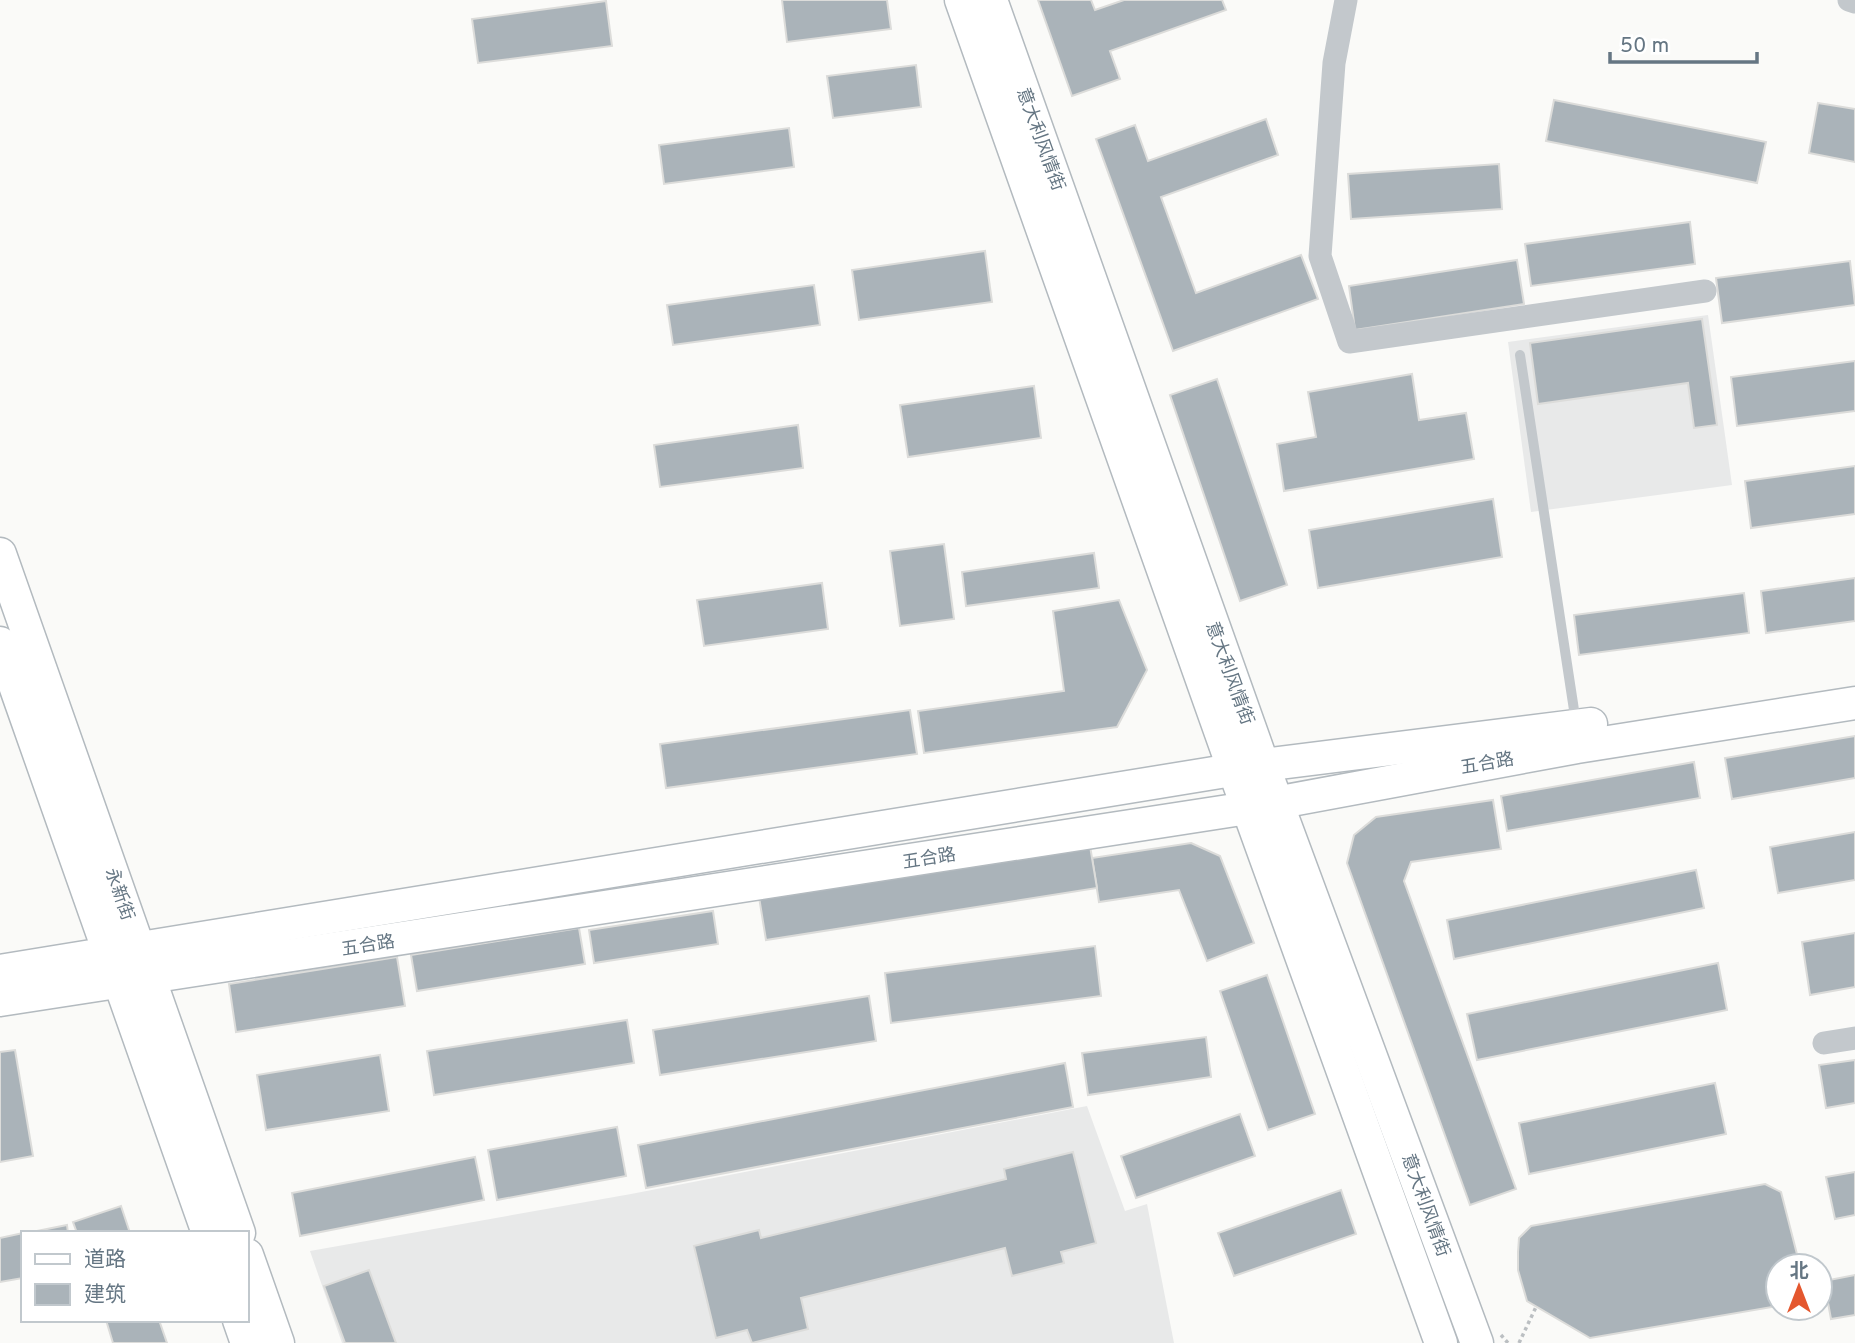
<svg xmlns="http://www.w3.org/2000/svg" width="1855" height="1343" font-family="Overpass,'Noto Sans SC',sans-serif">
	<rect width="100%" height="100%" fill="#fafaf8"/>
	<!-- built -->
	<g fill="#e8e9e9">
		<path d="M 1708,315 L 1732,485 L 1531,512 L 1508,342 Z"/>
		<path d="M 1087,1106 L 1125,1211 L 1147,1204 L 1174,1343 L 342,1343 L 310,1251 L 631,1194 Z"/>
	</g>
	<!-- building -->
	<g fill="#aab3b9" stroke="#dcdcda" stroke-width="2">
		<path d="M 782,0 L 887,0 L 891,29 L 787,42 Z"/>
		<path d="M 1038,0 L 1091,0 L 1095,10 L 1124,0 L 1222,0 L 1226,10 L 1110,51 L 1120,79 L 1072,96 Z"/>
		<path d="M 606,1 L 612,46 L 478,63 L 472,19 Z"/>
		<path d="M 916,65 L 921,107 L 833,118 L 827,76 Z"/>
		<path d="M 1554,100 L 1766,142 L 1757,183 L 1546,141 Z"/>
		<path d="M 1818,103 L 1855,109 L 1855,162 L 1809,153 Z"/>
		<path d="M 1266,119 L 1278,155 L 1161,197 L 1196,293 L 1301,255 L 1318,299 L 1173,351 L 1096,139 L 1135,125 L 1148,161 Z"/>
		<path d="M 789,128 L 794,167 L 664,184 L 659,145 Z"/>
		<path d="M 1499,164 L 1502,209 L 1351,219 L 1348,174 Z"/>
		<path d="M 1690,222 L 1695,264 L 1531,286 L 1525,244 Z"/>
		<path d="M 985,251 L 992,302 L 859,320 L 852,270 Z"/>
		<path d="M 1517,260 L 1524,304 L 1355,330 L 1349,286 Z"/>
		<path d="M 1850,261 L 1855,305 L 1722,323 L 1716,278 Z"/>
		<path d="M 814,285 L 820,325 L 673,345 L 667,305 Z"/>
		<path d="M 1702,319 L 1717,425 L 1694,428 L 1688,383 L 1538,404 L 1530,343 Z"/>
		<path d="M 1855,361 L 1855,411 L 1737,426 L 1731,377 Z"/>
		<path d="M 1412,374 L 1419,420 L 1466,413 L 1474,459 L 1284,491 L 1277,444 L 1316,437 L 1308,392 Z"/>
		<path d="M 1217,379 L 1287,585 L 1240,601 L 1170,395 Z"/>
		<path d="M 1034,386 L 1041,438 L 908,457 L 900,405 Z"/>
		<path d="M 798,425 L 803,468 L 660,487 L 654,445 Z"/>
		<path d="M 1855,466 L 1855,514 L 1751,528 L 1745,481 Z"/>
		<path d="M 1493,499 L 1502,557 L 1318,588 L 1309,530 Z"/>
		<path d="M 944,544 L 954,619 L 900,626 L 890,551 Z"/>
		<path d="M 1094,553 L 1099,588 L 966,606 L 962,572 Z"/>
		<path d="M 1855,578 L 1855,621 L 1766,633 L 1761,591 Z"/>
		<path d="M 822,583 L 828,629 L 704,646 L 697,600 Z"/>
		<path d="M 1744,593 L 1749,633 L 1579,655 L 1574,615 Z"/>
		<path d="M 1119,600 L 1147,670 L 1117,727 L 924,753 L 918,711 L 1064,691 L 1053,611 Z"/>
		<path d="M 910,710 L 917,754 L 666,788 L 660,744 Z"/>
		<path d="M 1855,736 L 1855,778 L 1732,799 L 1725,758 Z"/>
		<path d="M 1694,762 L 1700,798 L 1507,831 L 1501,796 Z"/>
		<path d="M 1493,800 L 1501,849 L 1411,862 L 1404,881 L 1516,1189 L 1470,1205 L 1347,863 L 1354,835 L 1376,817 Z"/>
		<path d="M 1855,832 L 1855,880 L 1778,893 L 1770,847 Z"/>
		<path d="M 1191,843 L 1220,856 L 1254,943 L 1207,961 L 1179,890 L 1099,902 L 1092,858 Z"/>
		<path d="M 1090,846 L 1097,888 L 766,940 L 759,897 Z"/>
		<path d="M 1696,870 L 1704,908 L 1454,959 L 1447,920 Z"/>
		<path d="M 713,911 L 718,944 L 594,963 L 589,930 Z"/>
		<path d="M 579,928 L 585,964 L 417,991 L 411,955 Z"/>
		<path d="M 1855,933 L 1855,987 L 1810,995 L 1802,942 Z"/>
		<path d="M 1095,946 L 1101,996 L 891,1023 L 885,973 Z"/>
		<path d="M 397,957 L 405,1006 L 236,1032 L 229,984 Z"/>
		<path d="M 1718,963 L 1727,1010 L 1477,1060 L 1467,1014 Z"/>
		<path d="M 1267,975 L 1315,1114 L 1268,1130 L 1220,991 Z"/>
		<path d="M 869,996 L 876,1041 L 660,1075 L 653,1030 Z"/>
		<path d="M 627,1020 L 634,1063 L 434,1095 L 427,1051 Z"/>
		<path d="M 1206,1037 L 1211,1077 L 1088,1095 L 1082,1053 Z"/>
		<path d="M 15,1050 L 33,1156 L 0,1162 L 0,1052 Z"/>
		<path d="M 380,1055 L 389,1111 L 266,1130 L 257,1075 Z"/>
		<path d="M 1855,1060 L 1855,1103 L 1826,1108 L 1819,1065 Z"/>
		<path d="M 1065,1063 L 1073,1107 L 646,1188 L 638,1145 Z"/>
		<path d="M 1715,1083 L 1726,1134 L 1529,1174 L 1519,1123 Z"/>
		<path d="M 1240,1114 L 1255,1156 L 1136,1198 L 1121,1156 Z"/>
		<path d="M 617,1127 L 626,1176 L 497,1200 L 488,1150 Z"/>
		<path d="M 1073,1152 L 1096,1243 L 1061,1252 L 1064,1263 L 1012,1276 L 1005,1248 L 801,1298 L 808,1329 L 752,1343 L 747,1330 L 716,1338 L 694,1246 L 759,1230 L 761,1238 L 1006,1179 L 1004,1169 Z"/>
		<path d="M 475,1157 L 484,1200 L 300,1236 L 292,1193 Z"/>
		<path d="M 1855,1172 L 1855,1215 L 1835,1219 L 1826,1177 Z"/>
		<path d="M 1765,1184 L 1781,1192 L 1800,1266 L 1778,1266 L 1778,1306 L 1590,1338 L 1527,1301 L 1518,1270 L 1518,1252 L 1519,1238 L 1531,1226 Z"/>
		<path d="M 1341,1190 L 1356,1234 L 1234,1276 L 1218,1233 Z"/>
		<path d="M 121,1206 L 130,1233 L 77,1233 L 73,1222 Z"/>
		<path d="M 67,1225 L 68,1233 L 27,1233 Z"/>
		<path d="M 23,1233 L 23,1278 L 0,1282 L 0,1238 Z"/>
		<path d="M 369,1270 L 396,1343 L 345,1343 L 324,1286 Z"/>
		<path d="M 1855,1275 L 1855,1315 L 1831,1319 L 1824,1281 Z"/>
		<path d="M 106,1320 L 159,1320 L 167,1343 L 113,1343 Z"/>
	</g>
	<g fill="none" stroke-linecap="round" stroke-linejoin="round">
		<defs>
			<g id="secondary">
				<path d="M 961,0 L 1234,770 L 1441,1343"/>
				<path d="M 991,0 L 1263,765 L 1477,1343"/>
				<path d="M 0,554 L 239,1233"/>
				<path d="M 0,643 L 208,1233"/>
				<path d="M 0,971 L 1263,765 L 1591,724"/>
				<path d="M 0,1000 L 1248,808 L 1577,747 L 1855,703"/>
				<path d="M 247,1255 L 278,1343"/>
				<path d="M 239,1320 L 247,1343"/>
			</g>
		</defs>
		<!-- secondary casing -->
		<use href="#secondary" stroke="#b3babf" stroke-width="35"/>
		<!-- path -->
		<g stroke="#bbbfc2" stroke-width="3.5" stroke-dasharray="3.5 3.5" stroke-linecap="butt">
			<path d="M 1501,1335 L 1508,1343"/>
			<path d="M 1519,1343 L 1536,1307"/>
		</g>
		<!-- lane -->
		<path stroke="#c3c8cc" stroke-width="10" d="M 1520,355 L 1576,723"/>
		<!-- street -->
		<g stroke="#c3c8cc" stroke-width="23">
			<path d="M 1346,0 L 1334,63 L 1320,256 L 1349,342 L 1705,291"/>
			<path d="M 1849,0 L 1855,2"/>
			<path d="M 1824,1043 L 1855,1038"/>
		</g>
		<!-- secondary -->
		<use href="#secondary" stroke="#fff" stroke-width="32"/>
	</g>
	<g text-anchor="middle" stroke-width="7" stroke-linejoin="round" paint-order="stroke">
		<!-- street labels -->
		<g font-size="18" fill="#657683" stroke="#fff">
			<text transform="translate(1041 139) rotate(70)" y="6">意大利风情街</text>
			<text transform="translate(1230 673) rotate(70)" y="6">意大利风情街</text>
			<text transform="translate(1487 763) rotate(-10)" y="6">五合路</text>
			<text transform="translate(929 858) rotate(-9)" y="6">五合路</text>
			<text transform="translate(120 894) rotate(71)" y="6">永新街</text>
			<text transform="translate(368 945) rotate(-9)" y="6">五合路</text>
			<text transform="translate(1426 1205) rotate(70)" y="6">意大利风情街</text>
		</g>
	</g>
	<!-- legend -->
	<rect x="21" y="1231" width="228" height="91" fill="#ffffff" stroke="#c1c8cd" stroke-width="2"/>
	<rect x="35" y="1254" width="35" height="10" fill="#ffffff" stroke="#c1c8cd" stroke-width="2"/>
	<text x="84" y="1266" font-size="21" fill="#657683">道路</text>
	<rect x="35" y="1284" width="35" height="21" fill="#aab3b9" stroke="#c1c8cd" stroke-width="2"/>
	<text x="84" y="1301" font-size="21" fill="#657683">建筑</text>
	<!-- north arrow -->
	<g transform="translate(1799 1287)"><circle r="33" fill="#ffffff" stroke="#c1c8cd" stroke-width="2"/>
	<path d="M0-5L12 26L0 18L-12 26Z" fill="#e4572e"/>
	<text y="-10" font-size="19" font-weight="bold" text-anchor="middle" fill="#657683">北</text>
	</g>
	<!-- scale -->
	<path d="M1610 52v10h147v-10" fill="none" stroke="#657683" stroke-width="3.5"/>
	<text x="1620" y="52" font-size="21" fill="#657683" stroke="#ffffff" stroke-width="5" paint-order="stroke">50 m</text>
</svg>
